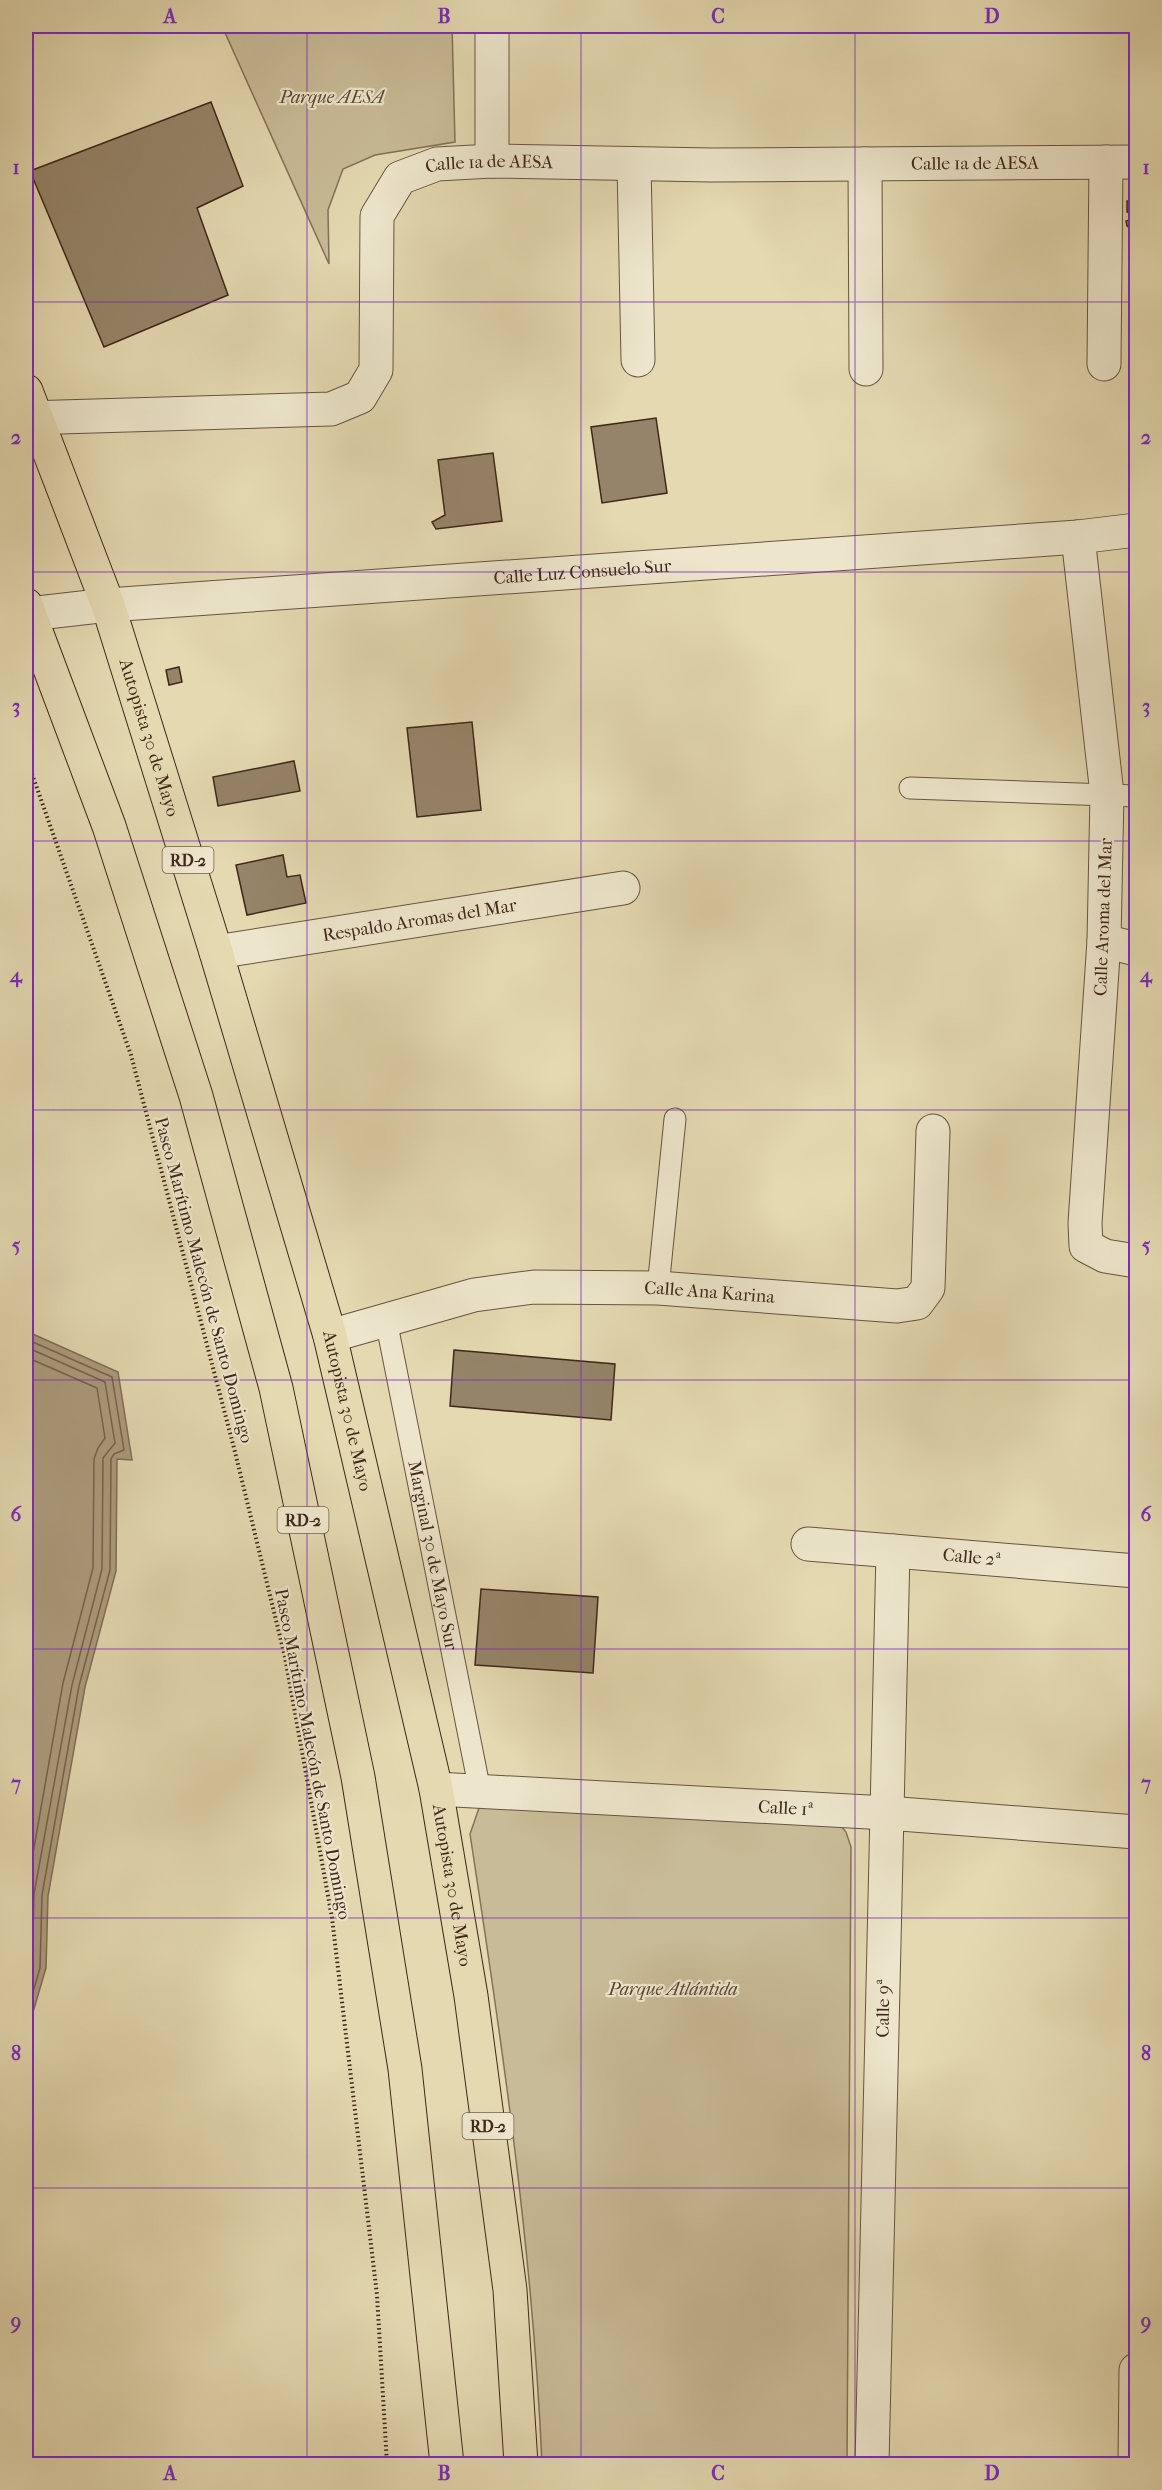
<svg xmlns="http://www.w3.org/2000/svg" width="1162" height="2490" font-family="'IM FELL French Canon',serif">
	<rect width="100%" height="100%" fill="#e4d9b1"/>
	<filter id="stains"><feTurbulence type="fractalNoise" baseFrequency=".00333" numOctaves="4"/><feColorMatrix values="0 0 0 0 .2 0 0 0 0 .09 0 0 0 0 .02 0 0 0 .5 -.17"/></filter>
	<radialGradient id="worn" r=".72"><stop offset=".6" stop-color="#630" stop-opacity="0"/><stop offset="1" stop-color="#630" stop-opacity=".3"/></radialGradient>
	<!-- green -->
	<g fill="#c8bb97" stroke="#847158" stroke-width="1.5">
		<path d="M 222,26 L 452,26 L 455,142 L 375,155 L 343,169 L 328,210 L 329,264 Z"/>
		<path d="M 497,1800 L 837,1821 L 846,1832 L 851,1847 L 847,2464 L 542,2464 C 533,2253 502,2043 470,1834 L 479,1808 Z"/>
	</g>
	<!-- water -->
	<path fill="#ac9c7e" stroke="#806d56" stroke-width="1.5" d="M 26,1331 L 118,1372 L 132,1460 L 117,1459 L 116,1571 L 85,1687 L 48,1896 L 46,1968 L 26,2036 Z"/>
	<g fill="none" stroke-linecap="round" stroke-linejoin="round">
		<!-- shore -->
		<g stroke="#76624c" stroke-width="1.5">
			<path d="M 26,1339 L 112,1377 L 124,1450 L 114,1454 L 111,1459 L 110,1570 L 79,1686 L 42,1895 L 40,1968 L 26,2016"/>
			<path d="M 26,1347 L 105,1382 L 115,1443 L 103,1458 L 102,1569 L 72,1685 L 34,1894 L 32,1966 L 26,1989"/>
			<path d="M 26,1357 L 97,1388 L 105,1438 L 98,1448 L 94,1459 L 93,1568 L 63,1683 L 26,1893"/>
		</g>
	</g>
	<!-- building -->
	<g fill="#958469" stroke="#3f271a" stroke-width="1.5">
		<path d="M 211,102 L 243,186 L 197,208 L 228,295 L 104,347 L 30,171 Z"/>
		<path d="M 1127,201 L 1136,201 L 1136,269 L 1132,269 L 1132,229 L 1127,226 L 1126,221 L 1133,219 L 1133,214 L 1127,212 Z"/>
		<path d="M 656,418 L 667,493 L 602,503 L 591,427 Z"/>
		<path d="M 493,453 L 502,521 L 436,529 L 432,522 L 445,515 L 438,460 Z"/>
		<path d="M 179,667 L 182,682 L 169,685 L 166,670 Z"/>
		<path d="M 472,722 L 481,810 L 417,817 L 407,728 Z"/>
		<path d="M 294,761 L 300,791 L 218,806 L 213,777 Z"/>
		<path d="M 283,855 L 287,877 L 300,875 L 306,903 L 247,915 L 236,865 Z"/>
		<path d="M 454,1350 L 615,1364 L 611,1420 L 450,1406 Z"/>
		<path d="M 481,1589 L 598,1597 L 593,1673 L 475,1665 Z"/>
	</g>
	<g fill="none" stroke-linecap="round" stroke-linejoin="round">
		<defs>
			<g id="lane">
				<path d="M 910,788 L 1136,796"/>
				<path d="M 658,1288 L 675,1119"/>
				<path id="s1" d="M 386,1320 L 480,1791"/>
			</g>
			<g id="street">
				<path d="M 492,26 L 492,161"/>
				<path d="M 634,164 L 638,360"/>
				<path d="M 865,164 L 866,369"/>
				<path d="M 1104,364 L 1106,162"/>
				<path id="s2" d="M 26,418 L 331,409 L 360,397 L 376,370 L 377,216 L 400,178 L 437,164 L 492,161 L 711,165 L 1136,162"/>
				<path d="M 1078,537 L 1107,794 L 1104,941 L 1085,1223 L 1086,1246 L 1105,1256 L 1136,1261"/>
				<path id="s3" d="M 29,614 L 108,605 L 1078,537 L 1136,530"/>
				<path d="M 1104,941 L 1136,949"/>
				<path id="s4" d="M 216,952 L 623,888"/>
				<path id="s5" d="M 330,1336 L 474,1295 L 534,1287 L 658,1288 L 897,1306 L 917,1303 L 928,1288 L 933,1131"/>
				<path d="M 808,1544 L 1136,1571"/>
				<path d="M 436,1789 L 887,1813 L 1136,1832"/>
				<path d="M 872,2464 L 893,1551"/>
				<path d="M 1135,2464 L 1136,2370"/>
			</g>
			<g id="highway">
				<path id="s6" d="M 26,391 L 108,605 L 216,952 L 330,1336 L 436,1789 L 471,1996 L 510,2290 L 521,2464"/>
				<path d="M 26,605 L 109,826 L 196,1096 L 276,1388 L 358,1777 L 405,2069 L 447,2464"/>
			</g>
		</defs>
		<!-- lane casing -->
		<use href="#lane" stroke="#685440" stroke-width="23"/>
		<!-- street casing -->
		<use href="#street" stroke="#685440" stroke-width="35"/>
		<!-- highway casing -->
		<use href="#highway" stroke="#3f271a" stroke-width="35"/>
		<!-- path -->
		<path stroke="#3f271a" stroke-width="4" stroke-dasharray="1.5 3" stroke-linecap="butt" d="M 26,757 L 131,1055 L 234,1448 L 285,1657 L 332,1918 L 377,2295 L 387,2464"/>
		<!-- lane -->
		<use href="#lane" stroke="#ede6cc" stroke-width="21"/>
		<!-- street -->
		<use href="#street" stroke="#ede6cc" stroke-width="33"/>
		<!-- highway -->
		<use href="#highway" stroke="#e4d9b1" stroke-width="33"/>
	</g>
	<!-- grid -->
	<path fill="none" stroke="#7b2cbf" stroke-width="1.5" stroke-opacity="0.55" d="M 307,26 L 307,2464M 581,26 L 581,2464M 855,26 L 855,2464M 26,302 L 1136,302M 26,572 L 1136,572M 26,841 L 1136,841M 26,1110 L 1136,1110M 26,1380 L 1136,1380M 26,1649 L 1136,1649M 26,1918 L 1136,1918M 26,2188 L 1136,2188"/>
	<g text-anchor="middle" stroke-width="4.5" stroke-linejoin="round" paint-order="stroke">
		<!-- shield labels -->
		<g fill="#ede6cc" stroke="#73604f" stroke-width="1.5">
			<rect x="162.5" y="847" width="51" height="26" rx="4.5"/>
			<rect x="277.5" y="1507" width="51" height="26" rx="4.5"/>
			<rect x="462.5" y="2113" width="51" height="26" rx="4.5"/>
		</g>
		<g font-size="16" font-weight="bold" fill="#3f271a">
			<text x="188" y="866">RD-2</text>
			<text x="303" y="1526">RD-2</text>
			<text x="488" y="2132">RD-2</text>
		</g>
		<!-- park labels -->
		<g font-size="18" font-style="italic" fill="#5a4533" stroke="#ede6cc">
			<text x="332" y="103">Parque AESA</text>
			<text x="673" y="1995">Parque Atlántida</text>
		</g>
		<!-- street labels -->
		<g font-size="18" fill="#3f271a" stroke="#ede6cc">
			<text dy="6" stroke="none"><textPath href="#s2" startOffset="1144">Calle 1a de AESA</textPath></text>
			<text dy="6" stroke="none"><textPath href="#s2" startOffset="658">Calle 1a de AESA</textPath></text>
			<text dy="6" stroke="none"><textPath href="#s3" startOffset="555">Calle Luz Consuelo Sur</textPath></text>
			<text dy="6" stroke="none"><textPath href="#s6" startOffset="368">Autopista 30 de Mayo</textPath></text>
			<text transform="translate(1103 917) rotate(-88)" y="6">Calle Aroma del Mar</text>
			<text dy="6" stroke="none"><textPath href="#s4" startOffset="206">Respaldo Aromas del Mar</textPath></text>
			<text transform="translate(204 1280) rotate(75)" y="6">Paseo Marítimo Malecón de Santo Domingo</text>
			<text dy="6" stroke="none"><textPath href="#s5" startOffset="386">Calle Ana Karina</textPath></text>
			<text dy="6" stroke="none"><textPath href="#s6" startOffset="1070">Autopista 30 de Mayo</textPath></text>
			<text dy="6" stroke="none"><textPath href="#s1" startOffset="240">Marginal 30 de Mayo Sur</textPath></text>
			<text transform="translate(972 1557) rotate(5)" y="6">Calle 2ª</text>
			<text transform="translate(313 1754) rotate(79)" y="6">Paseo Marítimo Malecón de Santo Domingo</text>
			<text transform="translate(786 1808) rotate(3)" y="6">Calle 1ª</text>
			<text dy="6" stroke="none"><textPath href="#s6" startOffset="1556">Autopista 30 de Mayo</textPath></text>
			<text transform="translate(883 2008) rotate(-89)" y="6">Calle 9ª</text>
		</g>
	</g>
	<!-- margin -->
	<rect width="1162" height="2490" fill="none" stroke="#e4d9b1" stroke-width="66"/>
	<rect x="33" y="33" width="1096" height="2424" fill="none" stroke="#7b2cbf" stroke-width="2"/>
	<g font-size="20" text-anchor="middle" font-weight="bold" fill="#7b2cbf">
		<text x="170" y="23">A</text>
		<text x="444" y="23">B</text>
		<text x="718" y="23">C</text>
		<text x="992" y="23">D</text>
		<text x="16" y="174">1</text>
		<text x="1146" y="174">1</text>
		<text x="16" y="444">2</text>
		<text x="1146" y="444">2</text>
		<text x="16" y="713">3</text>
		<text x="1146" y="713">3</text>
		<text x="16" y="982">4</text>
		<text x="1146" y="982">4</text>
		<text x="16" y="1252">5</text>
		<text x="1146" y="1252">5</text>
		<text x="16" y="1521">6</text>
		<text x="1146" y="1521">6</text>
		<text x="16" y="1790">7</text>
		<text x="1146" y="1790">7</text>
		<text x="16" y="2060">8</text>
		<text x="1146" y="2060">8</text>
		<text x="16" y="2329">9</text>
		<text x="1146" y="2329">9</text>
		<text x="170" y="2480">A</text>
		<text x="444" y="2480">B</text>
		<text x="718" y="2480">C</text>
		<text x="992" y="2480">D</text>
	</g>
	<rect width="100%" height="100%" filter="url(#stains)"/>
	<rect width="100%" height="100%" fill="url(#worn)"/>
</svg>
